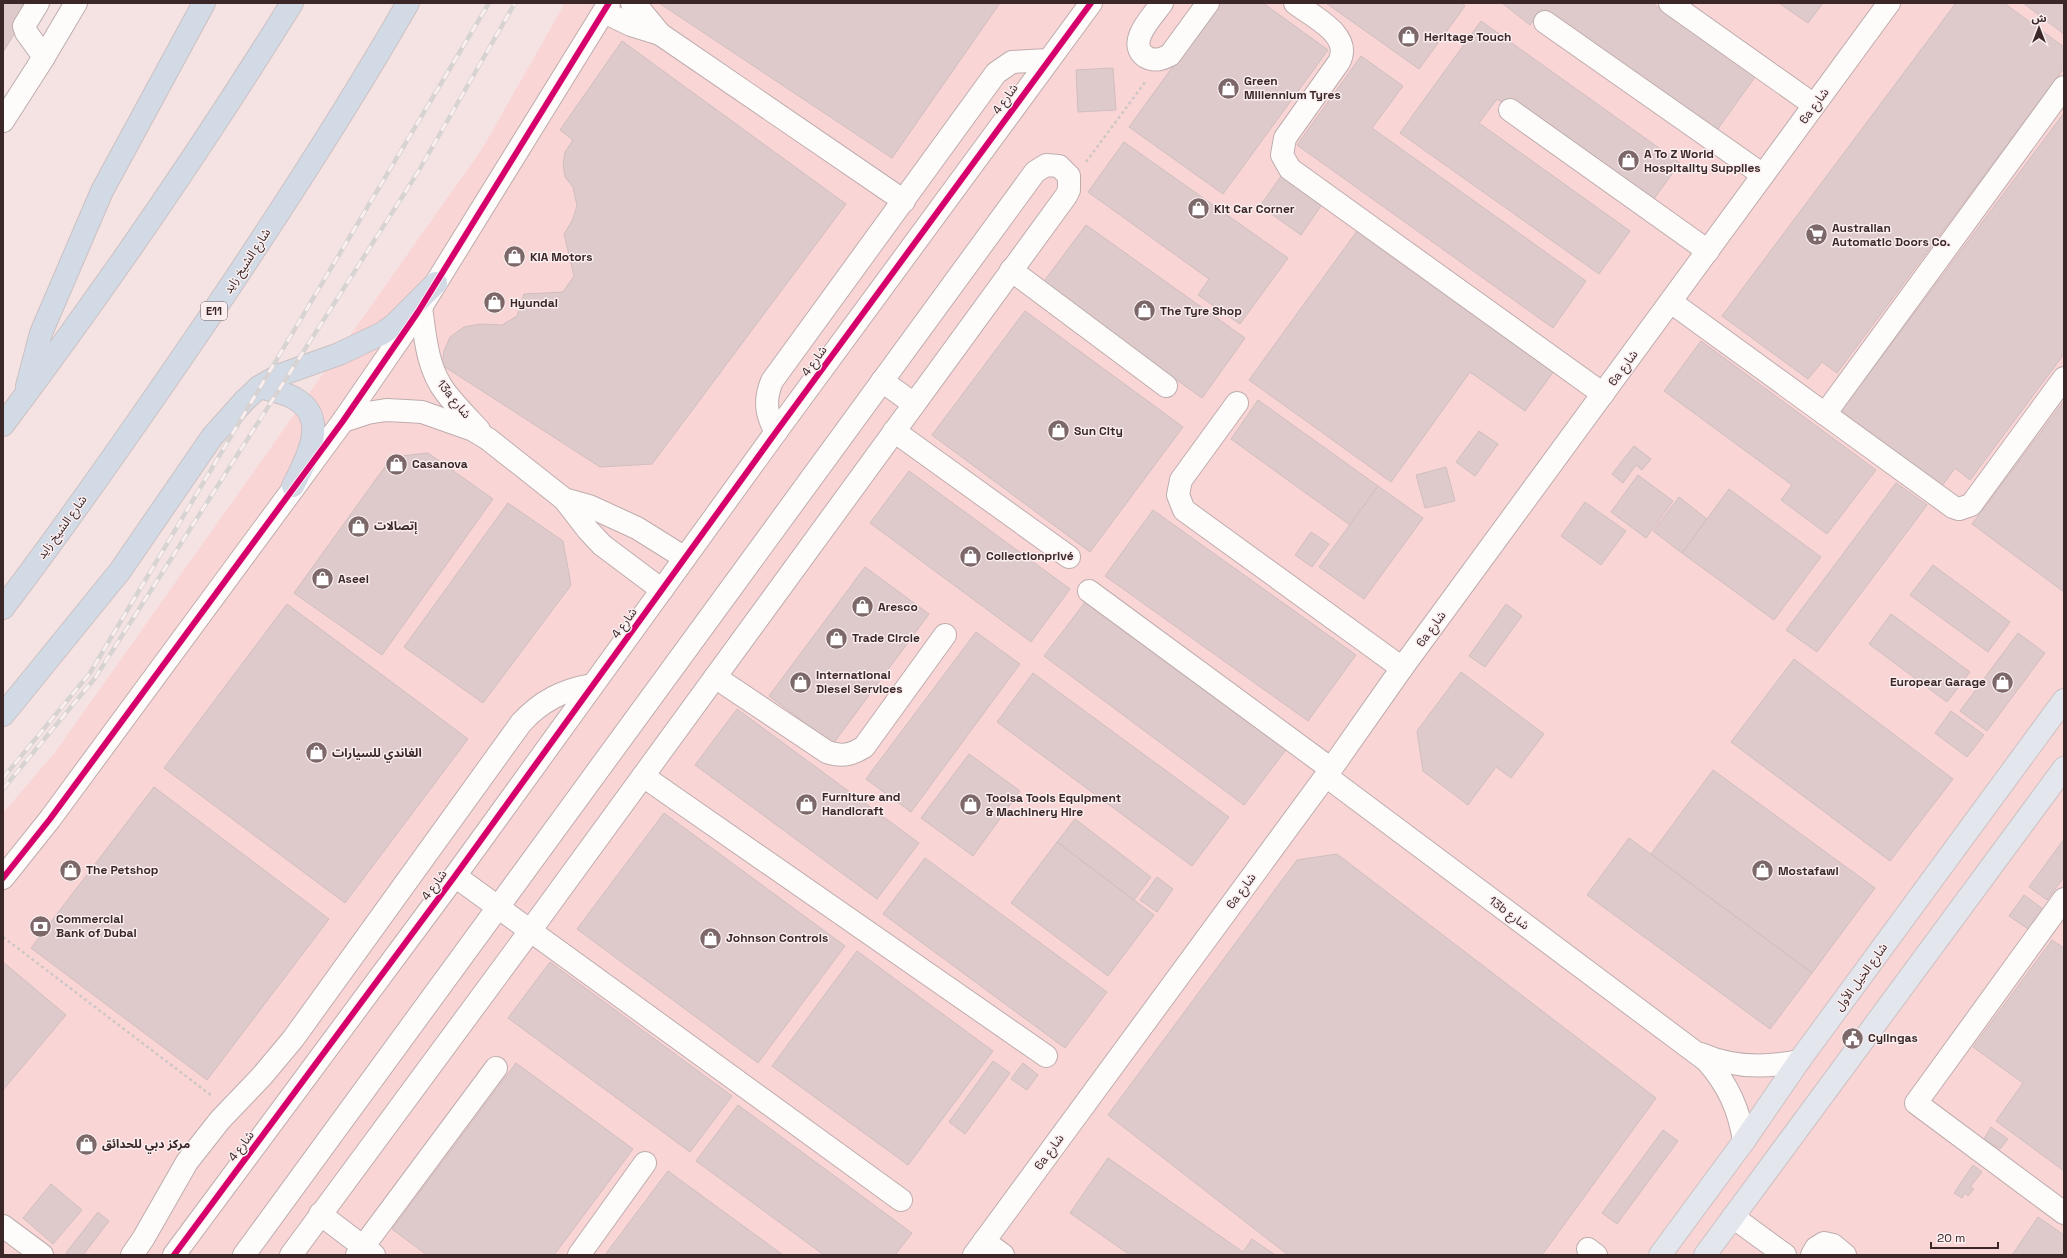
<svg xmlns="http://www.w3.org/2000/svg" width="2067" height="1258" font-family="'Space Grotesk','Noto Sans Arabic',sans-serif">
	<rect width="100%" height="100%" fill="#f5e3e3"/>
	<!-- built -->
	<path fill="#fad5d6" d="M 565,3 L 2064,3 L 2064,1255 L 3,1255 L 3,813 L 56,751 L 482,149 Z"/>
	<!-- building -->
	<g fill="#dfcacb" stroke="#d0bebe">
		<path d="M 3,3 L 34,3 L 3,52 Z"/>
		<path d="M 659,3 L 1000,3 L 892,158 Z"/>
		<path d="M 1219,3 L 1263,3 L 1328,50 L 1223,194 L 1129,127 Z"/>
		<path d="M 1326,3 L 1462,3 L 1465,6 L 1419,69 Z"/>
		<path d="M 1502,3 L 1652,3 L 1755,77 L 1715,133 L 1541,9 L 1530,25 Z"/>
		<path d="M 1779,3 L 1823,3 L 1808,23 Z"/>
		<path d="M 1956,3 L 2004,3 L 2064,47 L 2064,68 L 1837,373 L 1822,362 L 1808,379 L 1722,316 Z"/>
		<path d="M 2023,3 L 2064,3 L 2064,34 Z"/>
		<path d="M 1481,21 L 1680,163 L 1648,207 L 1497,99 L 1479,123 L 1630,231 L 1599,274 L 1400,133 Z"/>
		<path d="M 622,41 L 846,204 L 652,464 L 600,467 L 442,365 L 444,351 L 450,337 L 464,327 L 480,324 L 502,325 L 517,316 L 524,294 L 563,292 L 574,276 L 564,234 L 572,221 L 577,206 L 573,187 L 565,177 L 563,164 L 565,152 L 573,140 L 560,130 Z"/>
		<path d="M 1361,56 L 1403,86 L 1372,128 L 1586,281 L 1553,328 L 1297,145 Z"/>
		<path d="M 1113,68 L 1116,110 L 1078,112 L 1076,70 Z"/>
		<path d="M 2064,113 L 2064,354 L 1970,480 L 1955,468 L 1942,486 L 1841,411 Z"/>
		<path d="M 1124,142 L 1288,258 L 1240,324 L 1198,295 L 1209,279 L 1088,192 Z"/>
		<path d="M 1284,172 L 1325,200 L 1301,235 L 1260,206 Z"/>
		<path d="M 1086,225 L 1245,338 L 1202,398 L 1042,284 Z"/>
		<path d="M 1357,231 L 1554,371 L 1525,411 L 1470,372 L 1391,482 L 1249,380 Z"/>
		<path d="M 1025,311 L 1183,427 L 1090,552 L 932,435 Z"/>
		<path d="M 1701,341 L 1876,470 L 1827,534 L 1781,500 L 1792,485 L 1664,391 Z"/>
		<path d="M 1258,400 L 1378,486 L 1350,525 L 1231,439 Z"/>
		<path d="M 2064,401 L 2064,592 L 1972,524 Z"/>
		<path d="M 1479,431 L 1498,444 L 1475,476 L 1456,462 Z"/>
		<path d="M 1634,446 L 1651,459 L 1642,470 L 1636,465 L 1623,483 L 1612,474 Z"/>
		<path d="M 428,453 L 493,499 L 382,655 L 294,593 L 392,457 Z"/>
		<path d="M 1446,467 L 1455,501 L 1425,508 L 1416,475 Z"/>
		<path d="M 909,471 L 1070,589 L 1031,642 L 870,523 Z"/>
		<path d="M 1638,475 L 1673,501 L 1646,538 L 1611,512 Z"/>
		<path d="M 1896,483 L 1927,505 L 1817,652 L 1786,630 Z"/>
		<path d="M 1378,486 L 1423,518 L 1364,599 L 1319,567 Z"/>
		<path d="M 1729,489 L 1821,557 L 1774,620 L 1682,553 Z"/>
		<path d="M 1679,497 L 1707,519 L 1682,553 L 1653,531 Z"/>
		<path d="M 1585,502 L 1626,531 L 1601,565 L 1561,536 Z"/>
		<path d="M 508,503 L 563,541 L 571,585 L 483,703 L 404,647 Z"/>
		<path d="M 1153,510 L 1356,655 L 1308,721 L 1105,576 Z"/>
		<path d="M 1311,532 L 1329,544 L 1312,567 L 1295,555 Z"/>
		<path d="M 1933,565 L 2010,622 L 1988,652 L 1910,595 Z"/>
		<path d="M 865,567 L 929,614 L 833,744 L 769,696 Z"/>
		<path d="M 1092,593 L 1292,742 L 1244,805 L 1044,656 Z"/>
		<path d="M 287,604 L 468,739 L 345,903 L 164,768 Z"/>
		<path d="M 1506,604 L 1522,616 L 1485,667 L 1469,656 Z"/>
		<path d="M 1891,614 L 1970,672 L 1947,702 L 1869,644 Z"/>
		<path d="M 976,632 L 1020,664 L 911,812 L 866,779 Z"/>
		<path d="M 2018,633 L 2045,653 L 1987,731 L 1960,711 Z"/>
		<path d="M 1794,659 L 1953,779 L 1890,861 L 1731,742 Z"/>
		<path d="M 1461,672 L 1544,734 L 1511,778 L 1496,767 L 1468,805 L 1423,771 L 1417,731 Z"/>
		<path d="M 1033,673 L 1229,817 L 1192,866 L 997,722 Z"/>
		<path d="M 737,709 L 919,843 L 877,899 L 695,765 Z"/>
		<path d="M 1951,711 L 1984,735 L 1967,757 L 1935,733 Z"/>
		<path d="M 969,754 L 1020,791 L 973,856 L 921,818 Z"/>
		<path d="M 1713,770 L 1875,888 L 1812,973 L 1651,854 Z"/>
		<path d="M 154,787 L 329,919 L 207,1080 L 31,948 Z"/>
		<path d="M 664,813 L 845,946 L 758,1063 L 577,929 Z"/>
		<path d="M 1075,819 L 1151,877 L 1134,900 L 1057,842 Z"/>
		<path d="M 1629,838 L 1812,973 L 1770,1029 L 1587,895 Z"/>
		<path d="M 2064,839 L 2064,877 L 2047,900 L 2029,887 Z"/>
		<path d="M 1057,842 L 1154,915 L 1108,976 L 1011,903 Z"/>
		<path d="M 1337,854 L 1656,1098 L 1542,1255 L 1288,1255 L 1108,1115 L 1297,860 Z"/>
		<path d="M 925,858 L 1107,992 L 1065,1048 L 883,914 Z"/>
		<path d="M 1157,877 L 1173,889 L 1157,912 L 1140,900 Z"/>
		<path d="M 2024,895 L 2043,909 L 2028,929 L 2009,916 Z"/>
		<path d="M 2052,940 L 2064,948 L 2064,1171 L 1996,1121 L 2023,1083 L 1973,1047 Z"/>
		<path d="M 857,951 L 993,1051 L 908,1165 L 772,1066 Z"/>
		<path d="M 3,962 L 66,1015 L 3,1090 Z"/>
		<path d="M 550,962 L 732,1096 L 690,1152 L 508,1018 Z"/>
		<path d="M 993,1061 L 1010,1073 L 965,1134 L 949,1122 Z"/>
		<path d="M 516,1063 L 633,1149 L 554,1255 L 427,1255 L 392,1229 Z"/>
		<path d="M 1023,1063 L 1038,1075 L 1027,1090 L 1011,1079 Z"/>
		<path d="M 738,1105 L 912,1233 L 895,1255 L 824,1255 L 696,1161 Z"/>
		<path d="M 1991,1127 L 2008,1139 L 2000,1149 L 1984,1139 Z"/>
		<path d="M 1663,1130 L 1678,1141 L 1617,1224 L 1602,1213 Z"/>
		<path d="M 1108,1158 L 1243,1252 L 1252,1239 L 1275,1255 L 1130,1255 L 1070,1213 Z"/>
		<path d="M 1973,1165 L 1982,1172 L 1970,1187 L 1974,1189 L 1968,1196 L 1965,1193 L 1962,1198 L 1954,1193 Z"/>
		<path d="M 668,1171 L 783,1255 L 605,1255 Z"/>
		<path d="M 51,1184 L 82,1210 L 53,1244 L 23,1218 Z"/>
		<path d="M 98,1212 L 109,1221 L 83,1255 L 69,1255 L 66,1253 Z"/>
		<path d="M 2038,1217 L 2064,1235 L 2064,1255 L 2012,1255 Z"/>
	</g>
	<g fill="none" stroke-linecap="round" stroke-linejoin="round">
		<defs>
			<g id="minor">
				<path d="M 38,3 L 24,26 L 26,32 L 44,57"/>
				<path d="M 632,3 L 641,11 L 660,34 L 904,201"/>
				<path d="M 1162,3 C 1153,16 1125,43 1146,57 C 1155,62 1162,59 1170,55 L 1208,3"/>
				<path d="M 1295,3 C 1313,17 1353,35 1339,62 L 1285,138 L 1282,155 L 1290,169 L 1603,394"/>
				<path d="M 1670,3 L 1814,105"/>
				<path d="M 604,12 L 631,25 L 660,34"/>
				<path d="M 1545,22 L 1763,175"/>
				<path d="M 1510,110 L 1708,251"/>
				<path d="M 3,121 L 44,57 L 76,3"/>
				<path d="M 1011,270 L 1166,386"/>
				<path d="M 1671,302 L 1953,507 L 1959,509 L 1971,505 L 2064,378"/>
				<path d="M 421,307 C 425,336 427,369 446,393 C 456,406 468,418 479,430"/>
				<path d="M 882,381 L 914,404"/>
				<path d="M 1237,403 L 1181,480 L 1178,495 L 1184,510 L 1402,668"/>
				<path d="M 1825,414 L 2064,87"/>
				<path d="M 343,421 L 367,413 L 386,410 L 406,411 L 422,412 L 473,430 L 488,439 L 564,499 L 588,530 L 602,545 L 662,590"/>
				<path d="M 894,431 L 1069,557"/>
				<path d="M 776,432 C 766,415 764,400 772,381 L 996,73 L 1012,62 L 1048,60"/>
				<path d="M 564,499 L 589,506 L 637,528 L 685,558"/>
				<path d="M 1089,591 L 1331,769"/>
				<path d="M 715,677 L 827,752 C 842,757 851,755 864,747 L 945,635"/>
				<path d="M 643,776 L 1046,1056"/>
				<path d="M 1326,776 L 1707,1061 C 1728,1085 1739,1109 1744,1141"/>
				<path d="M 455,876 L 901,1200"/>
				<path d="M 3,878 L 50,819 L 343,421 L 418,312 L 609,3"/>
				<path d="M 2064,899 L 1916,1103 L 2064,1213"/>
				<path d="M 1701,1054 C 1733,1068 1766,1068 1799,1061"/>
				<path d="M 320,1214 L 374,1255"/>
				<path d="M 1733,1217 L 1785,1255"/>
				<path d="M 3,1226 L 42,1255"/>
				<path d="M 984,1241 L 1003,1255"/>
				<path d="M 1588,1249 L 1596,1255"/>
				<path d="M 132,1255 L 143,1239 L 187,1162 L 220,1120 L 262,1076 L 293,1039 L 521,723 C 541,701 563,690 592,685"/>
				<path d="M 174,1255 L 455,876 L 776,432 L 1091,3"/>
				<path d="M 244,1255 L 1035,172 L 1046,165 L 1059,166 L 1069,176 L 1069,190 L 1066,196 L 530,931 L 291,1255"/>
				<path d="M 357,1255 L 496,1068"/>
				<path d="M 579,1255 L 645,1163"/>
				<path d="M 974,1255 L 1331,769 L 1402,668 L 1889,3"/>
				<path d="M 1812,1255 L 1816,1248 L 1824,1243 L 1833,1245 L 1845,1255"/>
			</g>
			<g id="major">
				<path d="M 1660,1255 L 1744,1141 L 1799,1061 L 2064,700"/>
				<path d="M 1705,1255 L 2064,768"/>
			</g>
			<g id="highway">
				<path d="M 27,386 L 41,333 L 102,191 L 204,3"/>
				<path d="M 259,387 C 270,390 283,392 294,398 C 330,418 307,459 293,486"/>
				<path d="M 3,425 C 106,288 202,148 292,3"/>
				<path d="M 3,608 C 76,512 145,412 213,312 C 281,211 347,109 408,3"/>
				<path d="M 3,715 L 120,571 L 212,437 L 245,400 L 259,387 L 280,375 L 339,354 L 383,333 L 394,325 L 436,283"/>
			</g>
		</defs>
		<!-- minor casing -->
		<use href="#minor" stroke="#beadad" stroke-width="24"/>
		<!-- major casing -->
		<use href="#major" stroke="#ccc1c2" stroke-width="24"/>
		<!-- highway casing -->
		<use href="#highway" stroke="#ccc1c2" stroke-width="24"/>
		<!-- path -->
		<g stroke="#cfc7c7" stroke-width="2.5" stroke-dasharray="3 3" stroke-linecap="butt">
			<path d="M 1086,162 L 1146,81"/>
			<path d="M 3,937 L 212,1096"/>
		</g>
		<!-- minor -->
		<use href="#minor" stroke="#fefbfb" stroke-width="22"/>
		<!-- major -->
		<use href="#major" stroke="#e3e6ed" stroke-width="22"/>
		<!-- highway -->
		<use href="#highway" stroke="#d2dae6" stroke-width="22"/>
		<defs>
			<g id="rail">
				<path d="M 3,778 L 90,673 L 489,3"/>
				<path d="M 3,789 L 95,678 L 418,172 L 515,3"/>
			</g>
		</defs>
		<!-- rail casing -->
		<use href="#rail" stroke="#d8d3d3" stroke-width="4.5"/>
		<!-- rail -->
		<use href="#rail" stroke="#faeeef" stroke-width="3" stroke-dasharray="9" stroke-linecap="butt"/>
		<defs>
			<g id="cycleway">
				<path d="M 3,878 L 50,819 L 343,421 L 418,312 L 609,3"/>
				<path d="M 174,1255 L 455,876 L 776,432 L 1091,3"/>
			</g>
		</defs>
		<!-- cycleway casing -->
		<use href="#cycleway" stroke="#faeeef" stroke-width="8"/>
		<!-- cycleway -->
		<use href="#cycleway" stroke="#d6006c" stroke-width="6"/>
	</g>
	<!-- icons -->
	<defs>
		<symbol id="shop-disc" viewBox="-11 -11 22 22"><circle r="9.5" fill="#7c6869" stroke="#faeeef"/><path d="M-5-2.5h2.3a2.7 3.5 0 0 1 5.4 0H5L5.5 6h-11ZM-1.5-2.5h3a1.5 2.3 0 0 0-3 0Z" fill="#fff"/></symbol>
		<symbol id="supermarket-disc" viewBox="-11 -11 22 22"><circle r="9.5" fill="#7c6869" stroke="#faeeef"/><path d="M-6-5.5h2.5l.6 2H6L4.5 2H-2.5L-4.4-4H-6ZM-1.5 3.2a1.3 1.3 0 1 0 .1 0ZM3 3.2a1.3 1.3 0 1 0 .1 0Z" fill="#fff"/></symbol>
		<symbol id="bank-disc" viewBox="-11 -11 22 22"><circle r="9.5" fill="#7c6869" stroke="#faeeef"/><path d="M-6-4H6V4H-6ZM0-2.3a2.3 2.3 0 1 0 0 4.6a2.3 2.3 0 1 0 0-4.6Z" fill="#fff"/></symbol>
		<symbol id="civic-disc" viewBox="-11 -11 22 22"><circle r="9.5" fill="#7c6869" stroke="#faeeef"/><path d="M-.6-6.5H3V-4.5H.6V-3L4-1V1h2V6H-6V1h2V-1L-.6-3ZM-1.2 2.5V6h2.4V2.5Z" fill="#fff"/></symbol>
	</defs>
	<g fill-rule="evenodd">
		<use href="#shop-disc" x="1396" y="24" width="25" height="25"/>
		<use href="#shop-disc" x="1216" y="76" width="25" height="25"/>
		<use href="#shop-disc" x="1616" y="148" width="25" height="25"/>
		<use href="#shop-disc" x="1186" y="196" width="25" height="25"/>
		<use href="#supermarket-disc" x="1804" y="222" width="25" height="25"/>
		<use href="#shop-disc" x="502" y="244" width="25" height="25"/>
		<use href="#shop-disc" x="482" y="290" width="25" height="25"/>
		<use href="#shop-disc" x="1132" y="298" width="25" height="25"/>
		<use href="#shop-disc" x="1046" y="418" width="25" height="25"/>
		<use href="#shop-disc" x="384" y="452" width="25" height="25"/>
		<use href="#shop-disc" x="346" y="514" width="25" height="25"/>
		<use href="#shop-disc" x="958" y="544" width="25" height="25"/>
		<use href="#shop-disc" x="310" y="566" width="25" height="25"/>
		<use href="#shop-disc" x="850" y="594" width="25" height="25"/>
		<use href="#shop-disc" x="824" y="626" width="25" height="25"/>
		<use href="#shop-disc" x="788" y="670" width="25" height="25"/>
		<use href="#shop-disc" x="1990" y="670" width="25" height="25"/>
		<use href="#shop-disc" x="304" y="740" width="25" height="25"/>
		<use href="#shop-disc" x="794" y="792" width="25" height="25"/>
		<use href="#shop-disc" x="958" y="792" width="25" height="25"/>
		<use href="#shop-disc" x="58" y="858" width="25" height="25"/>
		<use href="#shop-disc" x="1750" y="858" width="25" height="25"/>
		<use href="#bank-disc" x="28" y="914" width="25" height="25"/>
		<use href="#shop-disc" x="698" y="926" width="25" height="25"/>
		<use href="#civic-disc" x="1840" y="1026" width="25" height="25"/>
		<use href="#shop-disc" x="74" y="1132" width="25" height="25"/>
	</g>
	<g text-anchor="middle" stroke-width="3" stroke-linejoin="round" paint-order="stroke">
		<!-- shield labels -->
		<rect fill="#faeeef" stroke="#746264" stroke-width="1" x="201" y="302" width="26" height="18" rx="3"/>
		<g font-size="11" font-weight="bold" fill="#3b2628">
			<text x="214" y="315">E11</text>
		</g>
		<!-- poi labels -->
		<g font-size="12" font-weight="bold" fill="#3b2628" stroke="#faeeef" text-anchor="start">
			<text x="1424" y="41">Heritage Touch</text>
			<text x="1244" y="85">Green<tspan x="1244" dy="14">Millennium Tyres</tspan></text>
			<text x="1644" y="158">A To Z World<tspan x="1644" dy="14">Hospitality Supplies</tspan></text>
			<text x="1214" y="213">Kit Car Corner</text>
			<text x="1832" y="232">Australian<tspan x="1832" dy="14">Automatic Doors Co.</tspan></text>
			<text x="530" y="261">KIA Motors</text>
			<text x="510" y="307">Hyundai</text>
			<text x="1160" y="315">The Tyre Shop</text>
			<text x="1074" y="435">Sun City</text>
			<text x="412" y="468">Casanova</text>
			<text x="374" y="530">إتصالات</text>
			<text x="986" y="560">Collectionprivé</text>
			<text x="338" y="583">Aseel</text>
			<text x="878" y="611">Aresco</text>
			<text x="852" y="642">Trade Circle</text>
			<text x="816" y="679">International<tspan x="816" dy="14">Diesel Services</tspan></text>
			<text x="1986" y="686" text-anchor="end">Europear Garage</text>
			<text x="332" y="757">الغاندي للسيارات</text>
			<text x="822" y="801">Furniture and<tspan x="822" dy="14">Handicraft</tspan></text>
			<text x="986" y="802">Toolsa Tools Equipment<tspan x="986" dy="14">&amp; Machinery Hire</tspan></text>
			<text x="86" y="874">The Petshop</text>
			<text x="1778" y="875">Mostafawi</text>
			<text x="56" y="923">Commercial<tspan x="56" dy="14">Bank of Dubai</tspan></text>
			<text x="726" y="942">Johnson Controls</text>
			<text x="1868" y="1042">Cylingas</text>
			<text x="102" y="1148">مركز دبي للحدائق</text>
		</g>
		<!-- street labels -->
		<g font-size="12" fill="#3b2628" stroke="#faeeef">
			<text transform="translate(1005 99) rotate(-54)" y="4">شارع 4</text>
			<text transform="translate(1814 106) rotate(-54)" y="4">6a شارع</text>
			<text transform="translate(247 261) rotate(-57)" y="4">شارع الشيخ زايد</text>
			<text transform="translate(814 361) rotate(-54)" y="4">شارع 4</text>
			<text transform="translate(1623 368) rotate(-54)" y="4">6a شارع</text>
			<text transform="translate(454 399) rotate(51)" y="4">13a شارع</text>
			<text transform="translate(62 527) rotate(-54)" y="4">شارع الشيخ زايد</text>
			<text transform="translate(624 623) rotate(-54)" y="4">شارع 4</text>
			<text transform="translate(1431 629) rotate(-54)" y="4">6a شارع</text>
			<text transform="translate(434 885) rotate(-54)" y="4">شارع 4</text>
			<text transform="translate(1241 891) rotate(-54)" y="4">6a شارع</text>
			<text transform="translate(1509 913) rotate(37)" y="4">13b شارع</text>
			<text transform="translate(1861 977) rotate(-54)" y="4">شارع الخيل الأول</text>
			<text transform="translate(241 1146) rotate(-53)" y="4">شارع 4</text>
			<text transform="translate(1049 1152) rotate(-54)" y="4">6a شارع</text>
		</g>
	</g>
	<!-- border -->
	<rect width="2067" height="1258" fill="none" stroke="#3b2628" stroke-width="8"/>
	<!-- north arrow -->
	<g transform="translate(2039 28)" stroke="#faeeef" stroke-width="3" paint-order="stroke">
	<path d="M0-3L7 15L0 10L-7 15Z" fill="#3b2628"/>
	<text y="-6" font-size="11" font-weight="bold" text-anchor="middle" fill="#3b2628">ش</text>
	</g>
	<!-- scale -->
	<path d="M1931 1242v6h67v-6" fill="none" stroke="#3b2628" stroke-width="2"/>
	<text x="1937" y="1242" font-size="12" fill="#3b2628" stroke="#faeeef" stroke-width="3" paint-order="stroke">20 m</text>
</svg>
